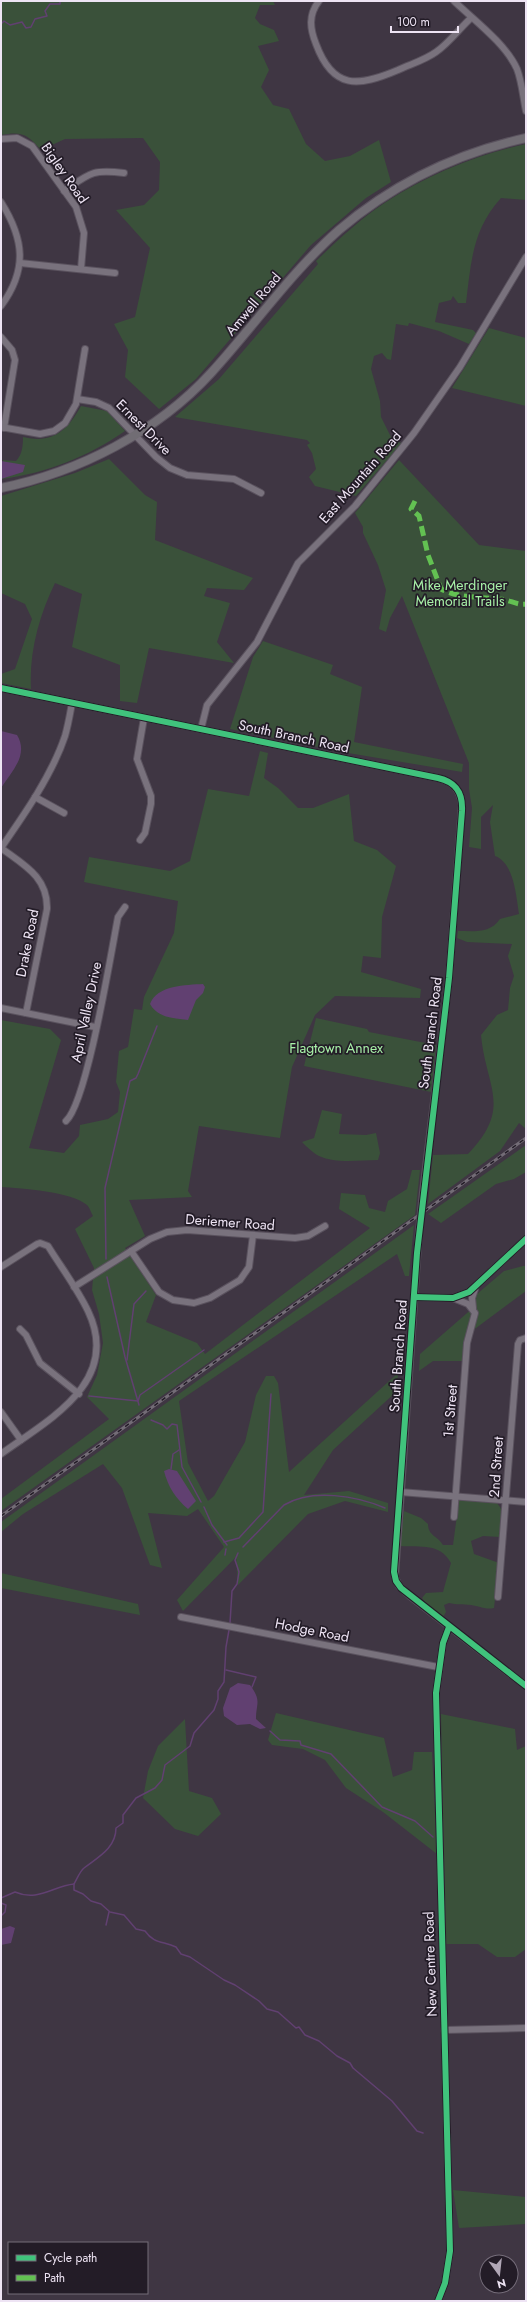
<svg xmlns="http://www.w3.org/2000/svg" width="527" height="2302" font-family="Jost,sans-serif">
	<rect width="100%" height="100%" fill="#3f3643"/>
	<!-- green -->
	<g fill="#3a513a">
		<path d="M 1,1 L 273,1 L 275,5 L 260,5 L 255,18 L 260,24 L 274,30 L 279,41 L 258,46 L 269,70 L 261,87 L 273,105 L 289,109 L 306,144 L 325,161 L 350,156 L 379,140 L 391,182 L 366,198 L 311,245 L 196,379 L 159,409 L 125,377 L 128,350 L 114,324 L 135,317 L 150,248 L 116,210 L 144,205 L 159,190 L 160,162 L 143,138 L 65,139 L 41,150 C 27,134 22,131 1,135 Z"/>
		<path d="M 526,144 L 526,200 L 501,198 C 472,230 471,263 466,303 L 458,303 L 453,296 L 451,300 L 439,303 L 435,322 L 473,330 L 476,333 L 469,344 L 439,331 L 409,323 L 408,326 L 396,324 L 391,360 L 387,359 L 382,353 L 374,356 L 371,369 L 380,401 L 381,417 L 393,441 L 402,443 L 356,496 L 315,486 L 309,477 L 316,469 L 312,453 L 307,445 L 310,443 L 307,440 L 175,417 L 219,379 L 318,264 L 316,261 C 338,240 360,219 386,202 C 427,175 478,154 526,144 Z"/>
		<path d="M 489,328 L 526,338 L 526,406 L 452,388 Z"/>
		<path d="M 81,406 L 107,411 L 125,431 C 90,456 44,474 1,479 L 4,471 L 3,460 L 16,461 C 22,455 23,446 23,437 C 53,444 67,431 81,406 Z"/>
		<path d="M 109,459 L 145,495 L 157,502 L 155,540 L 253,578 L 244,590 L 207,588 L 204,596 L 230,603 L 217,642 L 234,663 L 149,648 L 137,703 L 120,701 L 120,665 L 72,647 L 82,594 L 55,583 C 39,616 29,652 31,689 L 1,683 L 1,674 L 15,669 L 32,619 L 25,604 L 1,593 L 1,496 L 75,473 Z"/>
		<path d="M 399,460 L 479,545 L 526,551 L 526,1129 L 519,1123 L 500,1151 L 428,1204 L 433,1155 L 468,1154 C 513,1107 486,1088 481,1035 L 497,1015 L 508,1010 L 510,988 L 514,976 L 508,956 L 512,944 L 467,942 L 457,938 L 458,931 C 473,931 490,934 500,919 L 519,914 C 516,895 514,863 495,856 L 490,822 L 493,805 L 481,817 L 481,849 L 469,847 L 472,808 L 469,789 L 469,763 L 402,596 L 390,618 L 386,632 L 379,629 L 386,590 L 378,565 L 363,533 L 363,527 L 355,513 Z"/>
		<path d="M 263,641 L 333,665 L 330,674 L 362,687 L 354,742 L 463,764 L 462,772 L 348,753 L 230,729 L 253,657 Z"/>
		<path d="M 260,751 L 268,753 L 264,778 L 278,788 L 298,808 L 313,808 L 349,794 L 354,841 L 377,850 L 396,866 L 382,917 L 381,958 L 363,956 L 361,972 L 421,989 L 420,998 L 335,996 L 315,1015 L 292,1067 L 280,1138 L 199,1126 L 188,1191 L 192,1197 L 129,1200 L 145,1236 L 125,1248 L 156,1295 L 146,1322 L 197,1343 L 205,1354 L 370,1228 L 339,1209 L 341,1193 L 365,1195 L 369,1208 L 385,1212 L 388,1201 L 407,1189 L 412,1170 L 420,1170 L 415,1215 L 1,1511 L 1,1499 L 109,1419 L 87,1397 L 97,1375 L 103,1343 L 99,1314 L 92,1290 L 94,1268 L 75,1229 L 93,1216 C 91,1213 90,1208 87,1205 C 72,1192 21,1188 1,1187 L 1,1020 L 50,1029 L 61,1040 L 29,1148 L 64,1153 L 79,1136 L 80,1125 L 108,1119 L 118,1112 L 120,1092 L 116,1082 L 119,1051 L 128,1047 L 134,1009 L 142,1010 L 144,997 L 174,933 L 178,901 L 84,882 L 89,857 L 170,871 L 190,861 L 208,789 L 249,796 Z"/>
		<path d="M 316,1018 L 367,1029 L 369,1032 L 436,1045 L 431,1092 L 304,1066 Z"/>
		<path d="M 322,1110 L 342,1114 L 339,1134 L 366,1135 L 376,1133 L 380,1153 L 378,1160 C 360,1160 336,1164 319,1156 C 313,1153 307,1147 302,1142 L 314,1138 Z"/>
		<path d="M 526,1145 L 526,1172 L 514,1179 L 496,1184 L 441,1223 L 428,1214 Z"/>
		<path d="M 414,1225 L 409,1276 L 405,1276 L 397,1254 L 179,1401 L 188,1463 L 208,1501 L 214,1496 L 245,1442 L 256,1395 L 266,1376 L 274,1376 L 278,1383 L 289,1472 L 398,1373 L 397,1391 L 333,1450 L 304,1495 L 349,1491 L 388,1503 L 388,1512 L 345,1501 L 308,1514 L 238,1585 L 236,1557 L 183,1611 L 177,1600 L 224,1547 L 198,1509 L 187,1516 L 148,1513 L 162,1568 L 150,1565 L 122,1488 L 103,1464 L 23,1514 L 1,1532 L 1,1522 Z"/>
		<path d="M 523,1266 L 526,1266 L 526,1291 L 468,1334 L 466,1361 L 433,1361 L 419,1371 L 420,1354 L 474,1307 L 477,1294 L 504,1271 Z"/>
		<path d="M 459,1500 L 497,1503 L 502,1510 L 500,1537 L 483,1536 L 471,1541 L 474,1554 L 499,1563 L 494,1608 C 485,1610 480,1606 471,1605 C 463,1604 457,1605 449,1603 L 444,1605 L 446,1612 L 443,1617 L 427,1605 L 422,1598 L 426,1593 L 443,1592 L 451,1563 C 439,1542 422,1548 400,1546 L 404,1511 L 421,1518 L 428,1524 C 428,1536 438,1536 443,1545 L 453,1545 Z"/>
		<path d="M 1,1573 L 138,1604 L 140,1615 L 1,1588 Z"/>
		<path d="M 276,1713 L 384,1738 L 393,1777 L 412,1770 L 414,1752 L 432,1752 L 437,1854 L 383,1812 L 346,1788 L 325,1760 L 303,1749 L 272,1745 L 268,1740 Z"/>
		<path d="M 441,1714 L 515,1729 L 517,1750 L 526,1746 L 526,1949 L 515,1957 L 497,1957 L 478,1944 L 445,1944 Z"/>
		<path d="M 185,1719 L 189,1791 L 212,1798 L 221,1814 L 198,1836 L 175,1829 L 143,1798 L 148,1771 L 158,1746 Z"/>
		<path d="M 453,2190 L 526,2197 L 526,2224 L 459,2228 Z"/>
	</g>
	<!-- water -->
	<g fill="#614071">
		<path d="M 1,461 L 25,465 L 23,472 L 1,479 Z"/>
		<path d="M 1,731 L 17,735 C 29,755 12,771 1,788 Z"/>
		<path d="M 203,984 L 205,987 L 203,993 L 196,1000 L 188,1020 C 173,1018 158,1018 150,1004 C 157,985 186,985 203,984 Z"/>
		<path d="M 169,1469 L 177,1471 L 196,1501 L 188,1509 C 176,1499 168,1487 164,1471 Z"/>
		<path d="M 238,1683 L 250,1685 C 262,1701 256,1703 256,1719 L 266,1728 L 260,1729 L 250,1724 L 237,1725 L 224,1716 L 223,1708 L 230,1688 Z"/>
		<path d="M 10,1926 L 15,1928 L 11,1943 L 1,1945 L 1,1929 Z"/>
	</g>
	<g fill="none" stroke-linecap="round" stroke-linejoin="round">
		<!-- stream -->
		<g stroke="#614071" stroke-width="1.5">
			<path d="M 1,24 L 4,21 L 10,25 L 22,22 L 26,28 L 31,27 L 35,19 L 47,16 L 45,11 L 50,4 L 60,4 L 60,1"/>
			<path d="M 106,1259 L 105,1188 L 130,1081 L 136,1078 L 138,1074 L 157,1026"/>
			<path d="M 107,1277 L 125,1357 L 139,1405"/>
			<path d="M 127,1360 L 134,1304 L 146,1291"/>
			<path d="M 89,1396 L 138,1401 L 140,1395 L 204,1350"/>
			<path d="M 151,1420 L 163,1425 L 167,1429 L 172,1424 L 177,1425 L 182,1467 L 201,1502"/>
			<path d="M 171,1469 L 173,1454 L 179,1450"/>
			<path d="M 204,1507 L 212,1525 L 227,1545"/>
			<path d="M 224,1542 L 239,1538 L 263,1512 L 271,1394"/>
			<path d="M 243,1547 L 284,1505 C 312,1488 357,1496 385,1508"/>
			<path d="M 225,1555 L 226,1549"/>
			<path d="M 230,1623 L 232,1591 L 237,1584 L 239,1572 L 235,1560 L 238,1553"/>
			<path d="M 226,1670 L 256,1677 L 252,1687"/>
			<path d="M 270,1731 L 280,1740 L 300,1741 L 301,1745 L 331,1754 L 382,1807 L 415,1821 L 433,1837"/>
			<path d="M 74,1884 L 74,1890 L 83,1894 L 91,1901 L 101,1904 L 110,1912 L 124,1915 L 136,1929 L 145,1931 C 154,1944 163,1941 176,1947 L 181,1954 L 190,1957 L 224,1980 L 235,1985 L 259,2001 L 267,2009 L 278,2012 L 296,2028 L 299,2027 L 305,2035 L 319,2041 L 337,2056 L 350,2063 L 353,2068 L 392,2101 L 417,2131 L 423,2133"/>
			<path d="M 1,1898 L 15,1892 C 38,1902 53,1886 74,1884 C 77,1879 80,1871 84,1868 C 98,1857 116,1848 116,1828 L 123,1823 L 123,1815 L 136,1798 L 155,1788 L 162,1780 L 165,1765 L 190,1746 L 194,1733 L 214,1710 L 218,1699 L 218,1691 L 224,1682 L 226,1647 L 229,1630"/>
			<path d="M 1,1903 L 6,1905 L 5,1912 L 1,1916"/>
			<path d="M 106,1925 L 109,1912"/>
		</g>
		<defs>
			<g id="minor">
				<path d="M 319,1 C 308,15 310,29 316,44 C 333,90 358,87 398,70 C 411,64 425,60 436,52 C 449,43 460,28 471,18"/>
				<path d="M 454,1 C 474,20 506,44 517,69 C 522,82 523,97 526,111"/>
				<path d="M 1,139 L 17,138 L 32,146 L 76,207 L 84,233 L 81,269"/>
				<path d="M 64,191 C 90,173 92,169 124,173"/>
				<path d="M 1,202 C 24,239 28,269 1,306"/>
				<path d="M 20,263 L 115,273"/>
				<path d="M 1,337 L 12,350 L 15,360 L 4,428"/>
				<path d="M 77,399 L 96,402 L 109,408 L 156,457 L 170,468 L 187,475 L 234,479 L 261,493"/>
				<path d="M 1,427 L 40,434 L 54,431 L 65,423 L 76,404 L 85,349"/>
				<path d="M 1,688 L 438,778 C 453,782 460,789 462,805 L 449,978 L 423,1192"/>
				<path d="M 201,729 L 207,705 L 257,642 L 298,563 L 355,506 L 414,433 L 460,367 L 526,257"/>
				<path d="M 35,797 L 64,813"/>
				<path d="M 140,840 L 145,833 L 151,804 L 151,796 L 137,759 L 144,718"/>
				<path d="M 1,848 C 24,865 48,877 47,909 L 26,1013"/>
				<path d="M 1,848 C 24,815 52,775 65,736 C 68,726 70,714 72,703"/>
				<path d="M 1,1008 L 95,1027"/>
				<path d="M 66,1121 C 87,1102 111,953 118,917 L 125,907"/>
				<path d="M 419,1231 L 395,1577 L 399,1586 L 410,1596 L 526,1686"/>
				<path d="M 131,1251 L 159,1292 L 173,1300 L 194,1303 L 210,1298 L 240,1280 L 249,1267 L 253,1235"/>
				<path d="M 1,1267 L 37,1244 L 40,1243 L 48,1246 C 61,1267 77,1288 88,1311 C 122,1382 48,1420 1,1454"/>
				<path d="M 74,1287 L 150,1239 L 167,1232 L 187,1230 L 295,1238 L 308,1236 L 325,1226"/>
				<path d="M 414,1297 L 453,1298 L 469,1292 L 526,1239"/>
				<path d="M 453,1298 L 468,1304 L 475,1313 L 467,1343 L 454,1517"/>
				<path d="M 473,1308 L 472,1298 L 475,1289"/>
				<path d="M 20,1329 L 26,1335 L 40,1363 L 79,1394"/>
				<path d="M 1,1412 L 21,1440"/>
				<path d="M 400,1492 L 526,1502"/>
				<path d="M 498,1597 L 518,1344 L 520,1340 L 526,1338"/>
				<path d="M 181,1617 L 438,1667"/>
				<path d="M 444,2030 L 526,2028"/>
				<path d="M 438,2301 L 445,2283 L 450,2251 L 436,1693 L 443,1643 L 449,1627"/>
			</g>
			<path id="major" d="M 1,488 C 79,472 157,432 211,373 C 254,326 291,272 339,230 C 393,184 457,153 526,138"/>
		</defs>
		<!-- minor casing -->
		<use href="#minor" stroke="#5a525e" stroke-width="8"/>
		<!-- major casing -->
		<use href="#major" stroke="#5a525e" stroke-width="10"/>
		<!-- minor -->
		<use href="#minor" stroke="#79727d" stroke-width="6"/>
		<!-- major -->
		<use href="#major" stroke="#716d74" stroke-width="8"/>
		<defs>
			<path id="rail" d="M 1,1516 L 526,1138"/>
		</defs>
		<!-- rail casing -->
		<use href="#rail" stroke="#736c76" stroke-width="3"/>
		<!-- rail -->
		<use href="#rail" stroke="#231c27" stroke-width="1.5" stroke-dasharray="4.5" stroke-linecap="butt"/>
		<defs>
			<path id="minor-bridge" d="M 419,1231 L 423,1192"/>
		</defs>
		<!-- minor-bridge casing -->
		<use href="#minor-bridge" stroke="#5a525e" stroke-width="8" stroke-linecap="butt"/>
		<!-- minor-bridge -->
		<use href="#minor-bridge" stroke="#79727d" stroke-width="6"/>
		<!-- quiet -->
		<path stroke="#63c152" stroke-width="5" stroke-dasharray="10 5" stroke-linecap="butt" d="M 415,501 L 411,509 L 419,516 L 428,555 L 441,589 C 458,598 480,597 499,599 C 508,599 518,606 526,604"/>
		<defs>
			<g id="cycleway">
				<path d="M 1,688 L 438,778 C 456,782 463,793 462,811 L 449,978 L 417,1253 L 394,1572 L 396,1581 L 401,1588 L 526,1686"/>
				<path d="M 414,1297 L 453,1298 L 469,1292 L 526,1239"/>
				<path d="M 438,2301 L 445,2283 L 450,2251 L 436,1693 L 443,1643 L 449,1627"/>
			</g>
		</defs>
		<!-- cycleway casing -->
		<use href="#cycleway" stroke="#231c27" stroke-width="8"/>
		<!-- cycleway -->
		<use href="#cycleway" stroke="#40c37c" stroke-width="6"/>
	</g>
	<g text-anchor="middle" stroke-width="3.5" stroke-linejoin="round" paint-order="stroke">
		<!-- street labels -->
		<g font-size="14" fill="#eee4f4" stroke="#231c27">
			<text transform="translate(65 173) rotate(55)" y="5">Bigley Road</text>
			<text transform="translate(253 304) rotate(-50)" y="5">Amwell Road</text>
			<text transform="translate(144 427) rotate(45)" y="5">Ernest Drive</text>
			<text transform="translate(360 477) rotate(-49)" y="5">East Mountain Road</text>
			<text transform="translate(294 736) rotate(12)" y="5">South Branch Road</text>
			<text transform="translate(27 943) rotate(-79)" y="5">Drake Road</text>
			<text transform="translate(86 1012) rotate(-78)" y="5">April Valley Drive</text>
			<text transform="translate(430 1033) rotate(-83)" y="5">South Branch Road</text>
			<text transform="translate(230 1222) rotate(4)" y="5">Deriemer Road</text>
			<text transform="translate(398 1356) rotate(-86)" y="5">South Branch Road</text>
			<text transform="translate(450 1411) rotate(-85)" y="5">1st Street</text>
			<text transform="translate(496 1467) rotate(-86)" y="5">2nd Street</text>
			<text transform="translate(312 1630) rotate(11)" y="5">Hodge Road</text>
			<text transform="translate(430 1964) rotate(-92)" y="5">New Centre Road</text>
		</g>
		<!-- park labels -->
		<g font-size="14" fill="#a8f2a8" stroke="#231c27">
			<text x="460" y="590">Mike Merdinger<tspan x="460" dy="16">Memorial Trails</tspan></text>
			<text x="336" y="1053">Flagtown Annex</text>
		</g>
	</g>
	<!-- border -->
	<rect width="527" height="2302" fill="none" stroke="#eee4f4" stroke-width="4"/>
	<!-- legend -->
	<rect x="8" y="2242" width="140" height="52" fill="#231c27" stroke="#746c79"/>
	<rect x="16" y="2255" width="20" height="6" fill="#40c37c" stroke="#746c79"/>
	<text x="44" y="2262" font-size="12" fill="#eee4f4">Cycle path</text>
	<rect x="16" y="2275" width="20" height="6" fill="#63c152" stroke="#746c79"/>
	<text x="44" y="2282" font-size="12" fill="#eee4f4">Path</text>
	<!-- north arrow -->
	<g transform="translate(499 2274) rotate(165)"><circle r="19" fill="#231c27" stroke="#746c79"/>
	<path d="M0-3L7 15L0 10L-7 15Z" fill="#b1a7b6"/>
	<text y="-6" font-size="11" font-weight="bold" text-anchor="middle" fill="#eee4f4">N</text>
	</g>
	<!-- scale -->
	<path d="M391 26v6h67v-6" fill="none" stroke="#eee4f4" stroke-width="2"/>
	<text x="397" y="26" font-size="12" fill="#eee4f4" stroke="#231c27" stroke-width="3" paint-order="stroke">100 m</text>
</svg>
